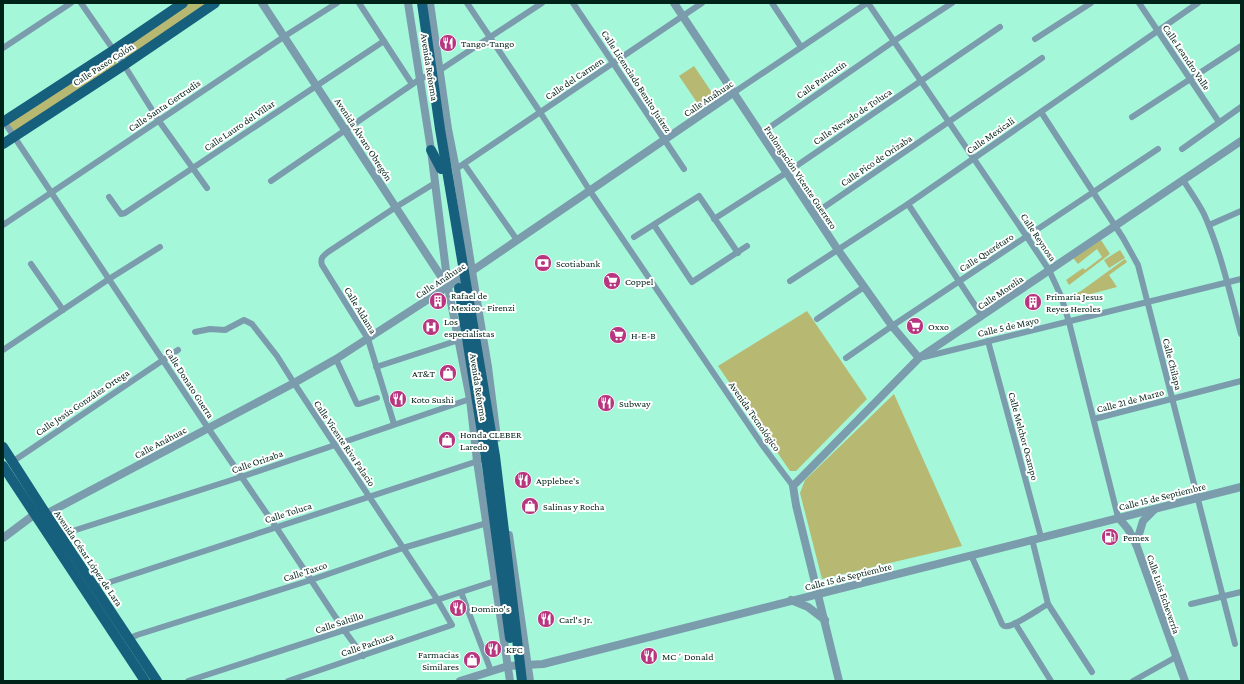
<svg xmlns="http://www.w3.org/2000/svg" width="1244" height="684" font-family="'Crimson Pro',serif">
	<rect width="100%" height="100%" fill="#a5f7da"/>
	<!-- green -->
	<g fill="#b7b972">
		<path d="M 188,3 L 208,3 L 126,59 L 119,50 Z"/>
		<path d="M 111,55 L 118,65 L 15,134 L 7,123 Z"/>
		<path d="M 694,66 L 715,97 L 700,107 L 679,76 Z"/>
		<path d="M 1101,240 L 1110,254 L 1069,285 L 1066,280 L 1083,268 L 1085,270 L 1102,257 L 1097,249 L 1078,264 L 1073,258 Z"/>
		<path d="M 1120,250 L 1125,258 L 1109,268 L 1104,260 Z"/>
		<path d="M 1125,259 L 1127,262 L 1109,275 L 1117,287 L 1076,298 L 1075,294 L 1081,291 Z"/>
		<path d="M 807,311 L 867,399 L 796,471 L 790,471 L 718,366 Z"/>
		<path d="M 894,394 L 962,546 L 822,579 L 800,493 L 805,480 Z"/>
	</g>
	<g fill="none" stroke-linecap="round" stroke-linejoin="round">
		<!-- minor -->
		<g stroke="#7b9cac" stroke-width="6">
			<path d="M 81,3 L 124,65 L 159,121 L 207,188"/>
			<path d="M 359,3 L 412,84"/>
			<path d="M 467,3 L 540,112 L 590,191 L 763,446 L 793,486"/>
			<path d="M 573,3 L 684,169"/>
			<path d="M 772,3 L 801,47"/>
			<path d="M 868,3 L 1027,237 L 1049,270 L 1061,296 L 1069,322 L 1118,517"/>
			<path d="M 1139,3 L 1219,122"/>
			<path d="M 1035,39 L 1091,3"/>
			<path d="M 3,48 L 71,3"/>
			<path d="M 733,93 L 867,3"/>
			<path d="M 1041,112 L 1123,238 L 1138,265 L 1235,644"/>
			<path d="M 1132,117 L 1241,46"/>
			<path d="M 3,120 L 208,428 L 276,527 L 344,630 L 363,656"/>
			<path d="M 760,134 L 894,41 L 952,3"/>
			<path d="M 1182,149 L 1241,107"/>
			<path d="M 464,164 L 517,240"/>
			<path d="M 456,169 L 702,3"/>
			<path d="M 1183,180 C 1190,191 1198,202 1204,214 C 1221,252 1230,294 1241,334"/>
			<path d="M 271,181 L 420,79 L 440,70 L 542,3"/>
			<path d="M 109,197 L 121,214 L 125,213 L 384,41"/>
			<path d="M 908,204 L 982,316"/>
			<path d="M 814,214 L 1042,58"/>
			<path d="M 714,219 L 786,173 L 1000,27"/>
			<path d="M 3,225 L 285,36 L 337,3"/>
			<path d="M 654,225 L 692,282 L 747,246"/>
			<path d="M 1209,225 L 1241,211"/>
			<path d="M 634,237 L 699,196 L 738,253"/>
			<path d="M 31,264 L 63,310"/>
			<path d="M 790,281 L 908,204 L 1198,3"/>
			<path d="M 817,319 L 864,287"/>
			<path d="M 195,332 L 210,329 L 225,330 L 244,320 L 252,324 L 277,356 L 294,383 L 437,599 L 452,625 L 288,681"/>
			<path d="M 988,341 L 1041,537"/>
			<path d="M 3,350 L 109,279 L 160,247"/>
			<path d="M 924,357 L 1241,279"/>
			<path d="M 846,358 L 892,326 L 1158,149"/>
			<path d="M 336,359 L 357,404 L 359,404 L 377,398"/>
			<path d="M 376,367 L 459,340"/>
			<path d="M 1094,419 L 1241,381"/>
			<path d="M 394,424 L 368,339 L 322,265 C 320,258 323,256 328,252 L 396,207 L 435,183"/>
			<path d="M 12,462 L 178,350"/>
			<path d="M 57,536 L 241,477 L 470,399"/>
			<path d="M 1032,539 L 1048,604 L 1092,672"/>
			<path d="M 971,555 L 1002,624 C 1004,626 1004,627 1008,626 C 1016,625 1039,609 1048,604"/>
			<path d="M 92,588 L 481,460"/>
			<path d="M 461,592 L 491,671"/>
			<path d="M 1191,604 L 1241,592"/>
			<path d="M 1015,623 L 1051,681"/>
			<path d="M 129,639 L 137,635 L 311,580 L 403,548 L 487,523"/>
			<path d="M 188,681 L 495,581"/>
			<path d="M 1133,681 L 1176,657"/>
		</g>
		<!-- tertiary -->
		<g stroke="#7b9cac" stroke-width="8">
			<path d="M 262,3 L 446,284"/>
			<path d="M 408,3 L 431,150 L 448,287 L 470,399 L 477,461 L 510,681"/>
			<path d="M 430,3 L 448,129 L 456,169 L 472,271 L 488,367 L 497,438"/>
			<path d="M 674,3 L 838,250 L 892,326 L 919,358"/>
			<path d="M 1118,517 L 1128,529 L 1136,544 L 1185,681"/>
			<path d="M 509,535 L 530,681"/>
			<path d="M 3,538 L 35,514 L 46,514 L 294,383 L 336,359 L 472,271 L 733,93"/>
			<path d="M 1136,544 L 1143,521 L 1155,509"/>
			<path d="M 791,600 L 808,607 L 825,620"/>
			<path d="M 460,681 L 508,666 L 543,664 L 1241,487"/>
			<path d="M 839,681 L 796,505 L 793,486 L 919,358 L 1241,141"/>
		</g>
		<!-- primary -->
		<g stroke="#17607d" stroke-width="10">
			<path d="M 422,3 L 440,129 L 495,456 L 522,681"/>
			<path d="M 3,122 L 114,50 L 183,3"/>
			<path d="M 3,144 L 124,65 L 215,3"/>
			<path d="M 431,150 L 441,169"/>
			<path d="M 459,288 L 486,458 L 510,638"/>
			<path d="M 3,447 L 46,514 L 157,681"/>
			<path d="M 3,466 L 145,681"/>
		</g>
	</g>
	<!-- icons -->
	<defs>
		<symbol id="restaurant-disc" viewBox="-11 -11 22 22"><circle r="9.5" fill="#b7367f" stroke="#fff"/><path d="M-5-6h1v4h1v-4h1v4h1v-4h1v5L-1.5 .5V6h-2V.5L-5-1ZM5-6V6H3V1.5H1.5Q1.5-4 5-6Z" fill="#fff"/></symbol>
		<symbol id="bank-disc" viewBox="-11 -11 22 22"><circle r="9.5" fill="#b7367f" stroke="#fff"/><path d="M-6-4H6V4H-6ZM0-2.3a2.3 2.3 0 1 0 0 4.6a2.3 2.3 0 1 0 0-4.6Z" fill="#fff"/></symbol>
		<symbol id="supermarket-disc" viewBox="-11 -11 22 22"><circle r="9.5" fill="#b7367f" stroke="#fff"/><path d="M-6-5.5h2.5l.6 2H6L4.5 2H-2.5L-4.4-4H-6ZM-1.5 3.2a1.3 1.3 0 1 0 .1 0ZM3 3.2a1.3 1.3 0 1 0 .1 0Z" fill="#fff"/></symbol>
		<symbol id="building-disc" viewBox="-11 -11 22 22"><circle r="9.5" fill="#b7367f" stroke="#fff"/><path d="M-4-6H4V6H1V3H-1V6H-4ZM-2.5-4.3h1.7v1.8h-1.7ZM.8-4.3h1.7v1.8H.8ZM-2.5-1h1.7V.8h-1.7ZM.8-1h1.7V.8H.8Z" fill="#fff"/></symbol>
		<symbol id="hospital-disc" viewBox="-11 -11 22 22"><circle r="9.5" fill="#b7367f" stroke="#fff"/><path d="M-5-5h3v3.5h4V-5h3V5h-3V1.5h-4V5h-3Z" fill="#fff"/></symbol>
		<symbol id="shop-disc" viewBox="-11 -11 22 22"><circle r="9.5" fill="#b7367f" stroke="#fff"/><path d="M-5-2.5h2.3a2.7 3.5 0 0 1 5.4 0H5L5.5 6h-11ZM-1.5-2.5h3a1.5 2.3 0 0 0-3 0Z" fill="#fff"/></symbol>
		<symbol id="fuel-disc" viewBox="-11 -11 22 22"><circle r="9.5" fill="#b7367f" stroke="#fff"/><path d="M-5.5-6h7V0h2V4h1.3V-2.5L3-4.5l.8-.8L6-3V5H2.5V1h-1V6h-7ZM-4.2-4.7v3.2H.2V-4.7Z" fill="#fff"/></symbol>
	</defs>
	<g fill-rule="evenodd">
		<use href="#restaurant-disc" x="438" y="33" width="20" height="20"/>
		<use href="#bank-disc" x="533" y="253" width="20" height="20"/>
		<use href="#supermarket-disc" x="602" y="271" width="20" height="20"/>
		<use href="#building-disc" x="428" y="291" width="20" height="20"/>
		<use href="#building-disc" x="1023" y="292" width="20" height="20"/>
		<use href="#supermarket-disc" x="905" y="316" width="20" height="20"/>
		<use href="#hospital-disc" x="421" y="317" width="20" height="20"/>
		<use href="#supermarket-disc" x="608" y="325" width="20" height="20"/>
		<use href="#shop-disc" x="438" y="363" width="20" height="20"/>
		<use href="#restaurant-disc" x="388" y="389" width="20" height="20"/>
		<use href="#restaurant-disc" x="596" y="393" width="20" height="20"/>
		<use href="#shop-disc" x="437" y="430" width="20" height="20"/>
		<use href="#restaurant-disc" x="513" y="470" width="20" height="20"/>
		<use href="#shop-disc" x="520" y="496" width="20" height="20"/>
		<use href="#fuel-disc" x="1100" y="527" width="20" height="20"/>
		<use href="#restaurant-disc" x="448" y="598" width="20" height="20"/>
		<use href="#restaurant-disc" x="536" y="609" width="20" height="20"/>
		<use href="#restaurant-disc" x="483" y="639" width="20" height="20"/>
		<use href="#restaurant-disc" x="639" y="646" width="20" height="20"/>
		<use href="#shop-disc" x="462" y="650" width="20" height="20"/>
	</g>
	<g text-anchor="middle" stroke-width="4" stroke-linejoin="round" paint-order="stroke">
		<!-- poi labels -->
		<g font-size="10" fill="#002319" stroke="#fff" text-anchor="start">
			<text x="461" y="47">Tango-Tango</text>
			<text x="556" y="267">Scotiabank</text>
			<text x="625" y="285">Coppel</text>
			<text x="451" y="299">Rafael de<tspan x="451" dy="12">Mexico - Firenzi</tspan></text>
			<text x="1046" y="300">Primaria Jesus<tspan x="1046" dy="12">Reyes Heroles</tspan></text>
			<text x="444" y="325">Los<tspan x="444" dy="12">especialistas</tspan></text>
			<text x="928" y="330">Oxxo</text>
			<text x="631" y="339">H-E-B</text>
			<text x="435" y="377" text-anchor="end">AT&amp;T</text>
			<text x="411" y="403">Koto Sushi</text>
			<text x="619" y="407">Subway</text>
			<text x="460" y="438">Honda CLEBER<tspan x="460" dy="12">Laredo</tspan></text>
			<text x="536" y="484">Applebee's</text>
			<text x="543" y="510">Salinas y Rocha</text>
			<text x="1123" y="541">Pemex</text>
			<text x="471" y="612">Domino's</text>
			<text x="559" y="623">Carl's Jr.</text>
			<text x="506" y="653">KFC</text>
			<text x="459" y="658" text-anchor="end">Farmacias<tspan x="459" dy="12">Similares</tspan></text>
			<text x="662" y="660">MC´ Donald</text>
		</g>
		<!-- street labels -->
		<g font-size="10" fill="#002319" stroke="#fff">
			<text transform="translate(1187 57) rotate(56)" y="4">Calle Leandro Valle</text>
			<text transform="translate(103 64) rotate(-33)" y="4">Calle Paseo Colón</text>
			<text transform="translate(430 67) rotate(81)" y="4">Avenida Reforma</text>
			<text transform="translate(574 78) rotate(-34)" y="4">Calle del Carmen</text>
			<text transform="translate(821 79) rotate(-35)" y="4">Calle Paricutín</text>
			<text transform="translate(637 81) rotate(57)" y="4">Calle Licenciado Benito Juárez</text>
			<text transform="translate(708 98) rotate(-34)" y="4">Calle Anáhuac</text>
			<text transform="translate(164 105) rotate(-34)" y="4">Calle Santa Gertrudis</text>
			<text transform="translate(852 116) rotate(-34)" y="4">Calle Nevado de Toluca</text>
			<text transform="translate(239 125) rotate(-34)" y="4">Calle Lauro del Villar</text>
			<text transform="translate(990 135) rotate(-35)" y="4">Calle Mexicali</text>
			<text transform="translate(364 139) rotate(57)" y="4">Avenida Álvaro Obregón</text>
			<text transform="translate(876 160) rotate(-34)" y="4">Calle Pico de Orizaba</text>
			<text transform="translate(801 177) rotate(56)" y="4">Prolongación Vicente Guerrero</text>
			<text transform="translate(1039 237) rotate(56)" y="4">Calle Reynosa</text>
			<text transform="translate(986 252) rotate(-33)" y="4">Calle Querétaro</text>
			<text transform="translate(440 280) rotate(-33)" y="4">Calle Anáhuac</text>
			<text transform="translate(1000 292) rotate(-34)" y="4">Calle Morelia</text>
			<text transform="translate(361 310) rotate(59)" y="4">Calle Aldama</text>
			<text transform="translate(1008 326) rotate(-13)" y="4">Calle 5 de Mayo</text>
			<text transform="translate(1173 364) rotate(76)" y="4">Calle Chilapa</text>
			<text transform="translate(190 383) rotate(57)" y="4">Calle Donato Guerra</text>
			<text transform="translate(479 387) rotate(81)" y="4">Avenida Reforma</text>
			<text transform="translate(1130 400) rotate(-15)" y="4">Calle 21 de Marzo</text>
			<text transform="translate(82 402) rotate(-34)" y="4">Calle Jesús González Ortega</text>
			<text transform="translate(755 416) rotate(55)" y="4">Avenida Tecnológico</text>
			<text transform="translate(1024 436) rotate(75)" y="4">Calle Melchor Ocampo</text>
			<text transform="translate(160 442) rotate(-28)" y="4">Calle Anáhuac</text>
			<text transform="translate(345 443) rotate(56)" y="4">Calle Vicente Riva Palacio</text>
			<text transform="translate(257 461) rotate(-19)" y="4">Calle Orizaba</text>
			<text transform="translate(1162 496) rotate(-14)" y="4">Calle 15 de Septiembre</text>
			<text transform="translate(288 512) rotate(-18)" y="4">Calle Toluca</text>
			<text transform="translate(89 558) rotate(56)" y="4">Avenida César López de Lara</text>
			<text transform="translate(305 571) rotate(-18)" y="4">Calle Taxco</text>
			<text transform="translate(848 576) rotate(-14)" y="4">Calle 15 de Septiembre</text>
			<text transform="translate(1164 594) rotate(71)" y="4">Calle Luis Echeverría</text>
			<text transform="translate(339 622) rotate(-18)" y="4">Calle Saltillo</text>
			<text transform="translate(367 644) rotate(-19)" y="4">Calle Pachuca</text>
		</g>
	</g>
	<!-- border -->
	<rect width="1244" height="684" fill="none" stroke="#002319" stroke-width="8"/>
</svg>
